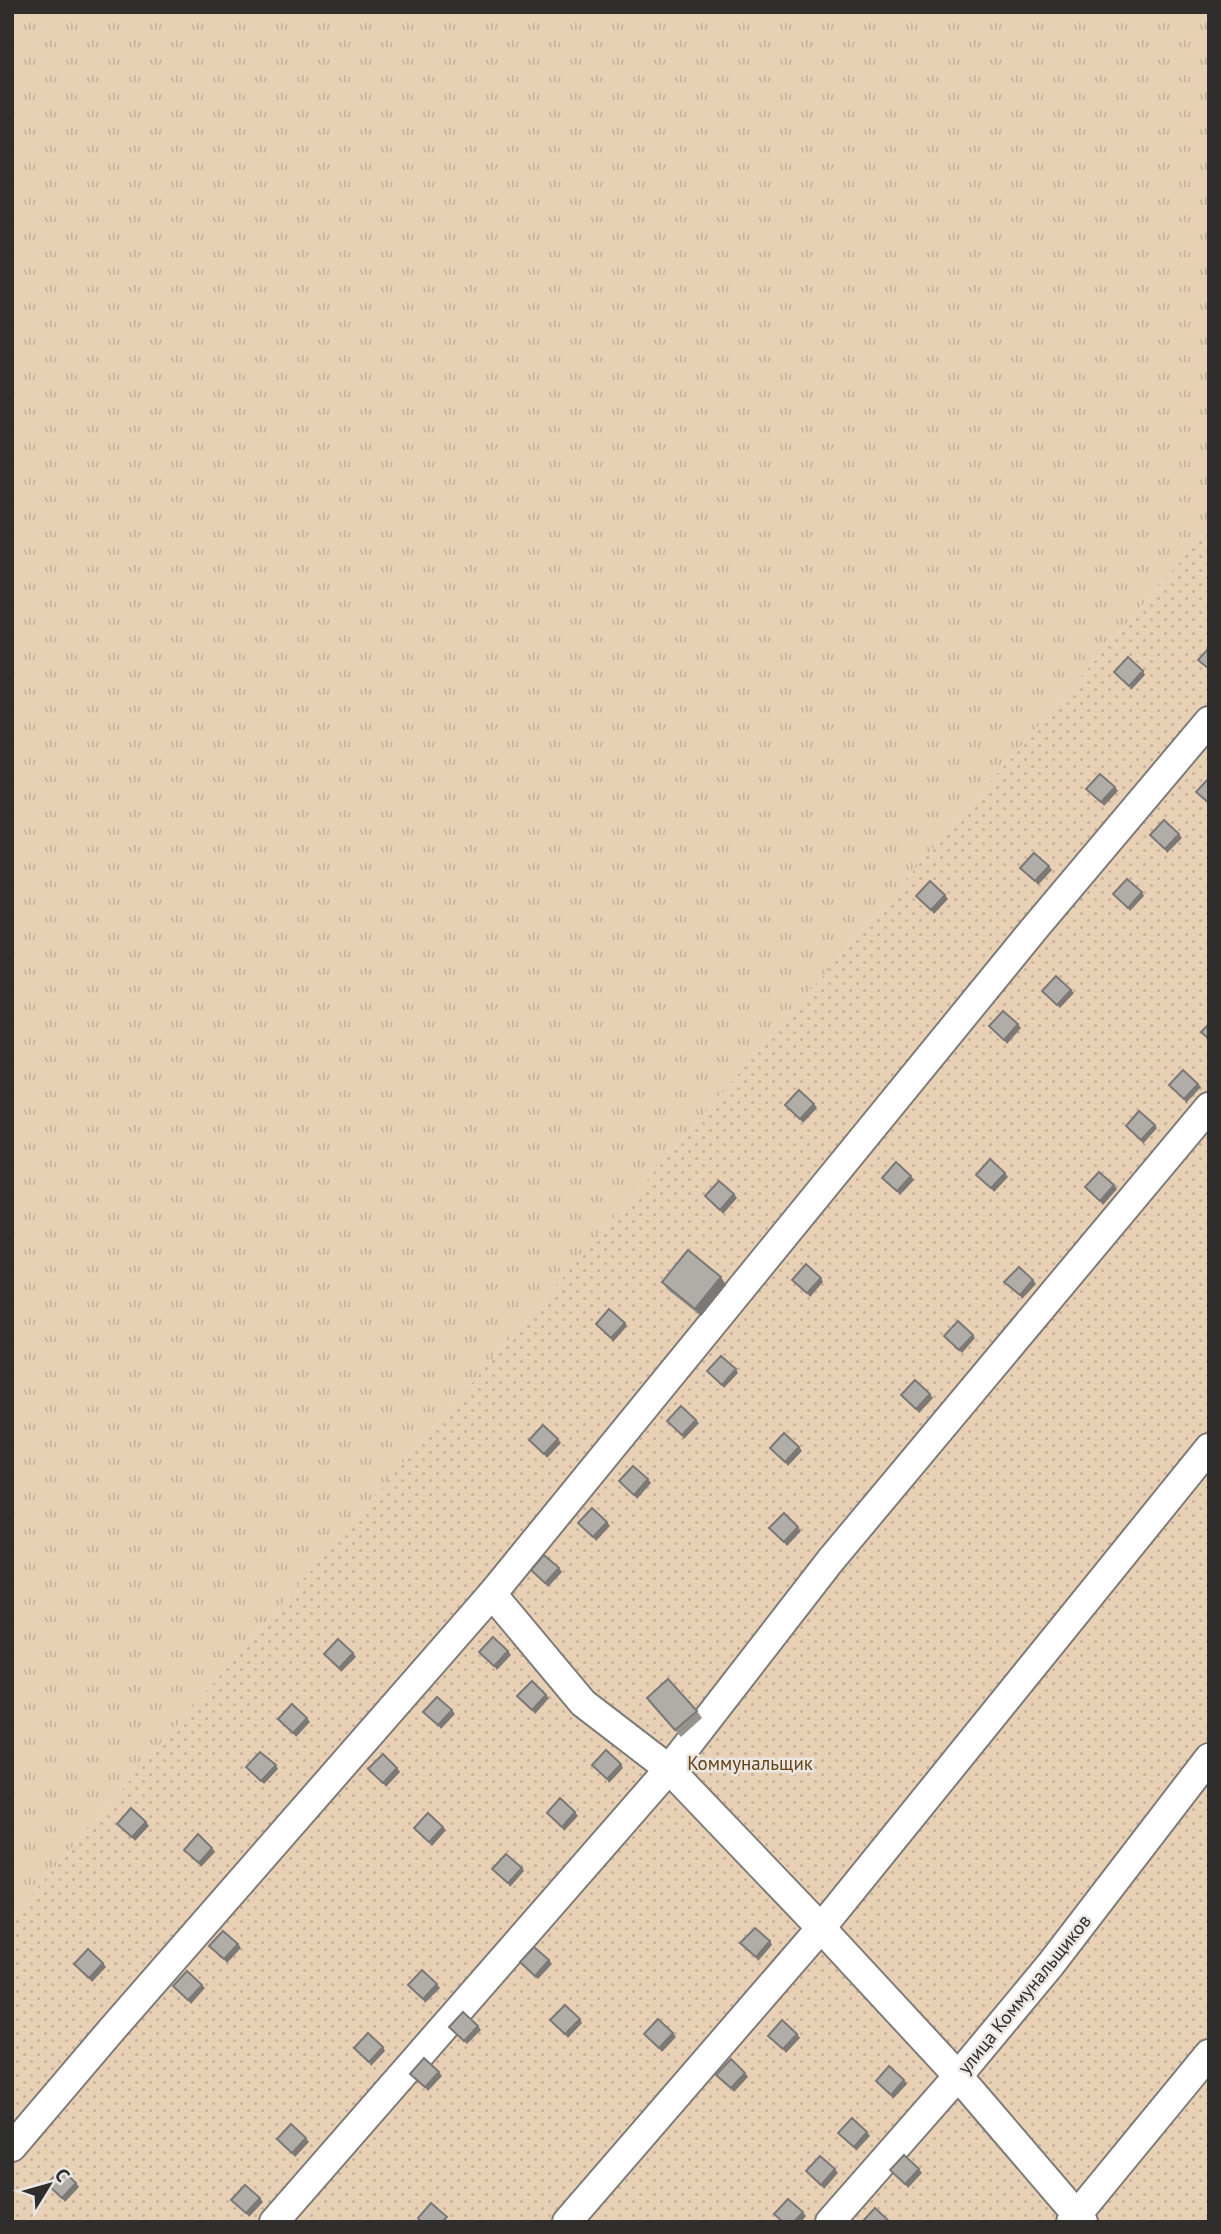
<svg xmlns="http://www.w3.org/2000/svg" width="1221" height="2234" font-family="'PT Sans',sans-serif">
	<defs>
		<pattern id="grass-tufts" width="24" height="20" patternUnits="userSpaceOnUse" patternTransform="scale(1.75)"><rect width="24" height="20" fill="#e8d0b5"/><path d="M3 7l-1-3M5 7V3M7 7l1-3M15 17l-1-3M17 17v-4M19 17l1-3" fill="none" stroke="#c7b39c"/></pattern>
		<pattern id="park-dots" width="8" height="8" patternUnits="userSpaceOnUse" patternTransform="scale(1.75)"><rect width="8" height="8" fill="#e8d0b5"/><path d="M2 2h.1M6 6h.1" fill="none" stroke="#c7b39c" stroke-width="1.8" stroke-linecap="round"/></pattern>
	</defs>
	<rect width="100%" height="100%" fill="#ebe7e3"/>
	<!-- grass -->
	<path fill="url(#grass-tufts)" d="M 12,12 L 1209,12 L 1209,528 L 12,1917 Z"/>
	<!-- park -->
	<path fill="url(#park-dots)" d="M 1209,528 L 1209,2222 L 12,2222 L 12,1917 Z"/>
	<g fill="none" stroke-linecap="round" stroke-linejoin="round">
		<defs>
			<g id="minor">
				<path d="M 492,1594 L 583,1703 L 669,1769 L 821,1928 L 958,2076 L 1083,2222"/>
				<path d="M 12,2147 L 114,2027 L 492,1594 L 1034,929 L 1209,721"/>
				<path d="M 274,2222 L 669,1769 L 830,1561 L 1209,1107"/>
				<path d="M 567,2222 L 821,1928 L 1209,1448"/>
				<path d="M 830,2222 L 958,2076 L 1051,1964 L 1209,1758"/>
				<path d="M 1071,2222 L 1209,2054"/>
			</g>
		</defs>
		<!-- minor casing -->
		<use href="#minor" stroke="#7f7b78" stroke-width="32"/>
		<!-- minor -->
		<use href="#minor" stroke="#fff" stroke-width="28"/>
	</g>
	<!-- wall -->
	<g fill="#979490">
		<path d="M 662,1282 L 726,1285 L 701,1316 L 668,1290 Z"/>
		<path d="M 647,1698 L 697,1711 L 702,1718 L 681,1737 L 652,1705 Z"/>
	</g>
	<!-- shaded-wall -->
	<g fill="#7b7876">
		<path d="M 1143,671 L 1145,675 L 1131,690 L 1129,686 Z"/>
		<path d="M 1115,787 L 1118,791 L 1104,806 L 1101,802 Z"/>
		<path d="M 1179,834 L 1182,838 L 1167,853 L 1165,849 Z"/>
		<path d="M 1049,866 L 1052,870 L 1038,885 L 1035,881 Z"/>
		<path d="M 1142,892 L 1144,896 L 1130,911 L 1128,908 Z"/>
		<path d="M 945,895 L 948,899 L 934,914 L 931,910 Z"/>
		<path d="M 1071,990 L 1074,993 L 1060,1008 L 1057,1005 Z"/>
		<path d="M 1018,1024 L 1021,1028 L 1007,1044 L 1004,1040 Z"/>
		<path d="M 1198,1084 L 1201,1087 L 1186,1103 L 1184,1099 Z"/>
		<path d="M 814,1104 L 817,1108 L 803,1123 L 800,1119 Z"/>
		<path d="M 1155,1125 L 1157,1128 L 1143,1144 L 1141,1140 Z"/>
		<path d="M 1005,1173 L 1008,1177 L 994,1192 L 991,1188 Z"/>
		<path d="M 911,1176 L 914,1180 L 900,1195 L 897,1191 Z"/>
		<path d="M 1114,1185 L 1117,1189 L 1103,1205 L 1100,1201 Z"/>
		<path d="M 734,1194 L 737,1198 L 723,1214 L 720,1210 Z"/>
		<path d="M 721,1277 L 726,1285 L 701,1316 L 695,1309 Z"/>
		<path d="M 821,1278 L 823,1282 L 810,1297 L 807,1293 Z"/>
		<path d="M 1033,1280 L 1036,1284 L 1022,1299 L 1020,1295 Z"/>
		<path d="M 625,1323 L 627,1326 L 613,1342 L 611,1338 Z"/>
		<path d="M 973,1335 L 975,1338 L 962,1353 L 959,1350 Z"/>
		<path d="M 736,1369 L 738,1373 L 724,1388 L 722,1385 Z"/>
		<path d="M 930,1394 L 933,1398 L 919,1413 L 916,1409 Z"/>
		<path d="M 696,1420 L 699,1423 L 684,1439 L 682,1435 Z"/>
		<path d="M 558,1439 L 561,1443 L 547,1458 L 544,1454 Z"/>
		<path d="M 799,1447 L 802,1451 L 788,1466 L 785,1462 Z"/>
		<path d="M 648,1479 L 651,1483 L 637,1499 L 634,1495 Z"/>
		<path d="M 607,1522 L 610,1526 L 596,1541 L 593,1537 Z"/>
		<path d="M 798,1527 L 801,1531 L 787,1546 L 784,1542 Z"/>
		<path d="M 559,1568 L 562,1572 L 548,1587 L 545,1583 Z"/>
		<path d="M 508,1651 L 511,1655 L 497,1670 L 494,1666 Z"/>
		<path d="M 353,1653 L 356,1657 L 341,1672 L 339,1668 Z"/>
		<path d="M 546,1695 L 549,1698 L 535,1714 L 532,1710 Z"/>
		<path d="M 452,1710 L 455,1714 L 441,1729 L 438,1725 Z"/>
		<path d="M 307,1718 L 310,1722 L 296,1737 L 293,1733 Z"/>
		<path d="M 621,1764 L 623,1768 L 609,1783 L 607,1779 Z"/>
		<path d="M 276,1765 L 278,1769 L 264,1784 L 261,1781 Z"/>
		<path d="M 397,1768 L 400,1772 L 386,1787 L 383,1783 Z"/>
		<path d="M 575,1812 L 578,1816 L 564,1831 L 562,1827 Z"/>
		<path d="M 146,1822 L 149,1826 L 135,1841 L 132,1837 Z"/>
		<path d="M 443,1827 L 446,1830 L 432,1846 L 429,1842 Z"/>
		<path d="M 212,1848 L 215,1852 L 201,1867 L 199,1863 Z"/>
		<path d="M 522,1868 L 524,1871 L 510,1887 L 508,1883 Z"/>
		<path d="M 770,1941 L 772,1945 L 758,1961 L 756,1957 Z"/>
		<path d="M 238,1944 L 241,1948 L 227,1963 L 224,1959 Z"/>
		<path d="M 549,1960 L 552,1964 L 538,1979 L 535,1976 Z"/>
		<path d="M 103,1963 L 106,1967 L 92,1982 L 89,1978 Z"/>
		<path d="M 437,1984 L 440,1988 L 425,2003 L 423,1999 Z"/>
		<path d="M 202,1985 L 205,1988 L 191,2004 L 188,2000 Z"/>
		<path d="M 580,2019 L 582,2023 L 568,2038 L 565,2034 Z"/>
		<path d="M 478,2026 L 481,2030 L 467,2044 L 464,2041 Z"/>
		<path d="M 673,2033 L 676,2037 L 662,2052 L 659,2048 Z"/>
		<path d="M 797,2034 L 800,2038 L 786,2053 L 783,2049 Z"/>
		<path d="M 383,2047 L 385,2051 L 371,2066 L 369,2062 Z"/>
		<path d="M 439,2072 L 442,2076 L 428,2091 L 425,2087 Z"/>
		<path d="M 745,2073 L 748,2077 L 734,2092 L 731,2088 Z"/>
		<path d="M 904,2080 L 907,2084 L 893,2099 L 891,2095 Z"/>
		<path d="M 867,2132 L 870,2136 L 856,2151 L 854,2147 Z"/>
		<path d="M 306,2138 L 309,2142 L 295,2157 L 292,2153 Z"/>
		<path d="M 835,2169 L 838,2173 L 824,2189 L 821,2185 Z"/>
		<path d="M 919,2169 L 922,2173 L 908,2188 L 905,2184 Z"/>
		<path d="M 76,2183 L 79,2187 L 65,2202 L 62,2198 Z"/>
		<path d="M 260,2198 L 263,2202 L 249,2217 L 246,2213 Z"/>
		<path d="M 803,2212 L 806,2216 L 801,2222 L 794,2222 Z"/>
	</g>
	<!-- building -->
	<g fill="#b0aca8" stroke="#7b7876" stroke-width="2">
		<path d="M 1209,648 L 1209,669 L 1198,660 Z"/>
		<path d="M 1128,657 L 1143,671 L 1129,686 L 1114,672 Z"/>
		<path d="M 1100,774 L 1115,787 L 1101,802 L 1086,789 Z"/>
		<path d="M 1209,778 L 1209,803 L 1196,792 Z"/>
		<path d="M 1164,820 L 1179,834 L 1165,849 L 1150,835 Z"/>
		<path d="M 1034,853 L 1049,866 L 1035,881 L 1020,868 Z"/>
		<path d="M 1127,879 L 1142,892 L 1128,908 L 1113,894 Z"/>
		<path d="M 930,881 L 945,895 L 931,910 L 916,896 Z"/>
		<path d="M 1056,976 L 1071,990 L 1057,1005 L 1042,991 Z"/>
		<path d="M 1003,1011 L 1018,1024 L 1004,1040 L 989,1026 Z"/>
		<path d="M 1209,1024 L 1209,1039 L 1201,1032 Z"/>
		<path d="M 1183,1070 L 1198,1084 L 1184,1099 L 1169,1085 Z"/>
		<path d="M 799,1090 L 814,1104 L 800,1119 L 785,1105 Z"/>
		<path d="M 1139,1111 L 1155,1125 L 1141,1140 L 1126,1126 Z"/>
		<path d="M 990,1159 L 1005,1173 L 991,1188 L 976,1175 Z"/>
		<path d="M 896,1162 L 911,1176 L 897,1191 L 882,1178 Z"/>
		<path d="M 1099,1172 L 1114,1185 L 1100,1201 L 1085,1187 Z"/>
		<path d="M 719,1181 L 734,1194 L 720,1210 L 705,1196 Z"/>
		<path d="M 688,1250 L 721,1277 L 695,1309 L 662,1282 Z"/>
		<path d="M 806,1264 L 821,1278 L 807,1293 L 792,1280 Z"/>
		<path d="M 1019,1267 L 1033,1280 L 1020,1295 L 1004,1282 Z"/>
		<path d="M 609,1309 L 625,1323 L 611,1338 L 596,1324 Z"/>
		<path d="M 958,1321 L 973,1335 L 959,1350 L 944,1336 Z"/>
		<path d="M 721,1356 L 736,1369 L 722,1385 L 707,1371 Z"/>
		<path d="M 915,1380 L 930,1394 L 916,1409 L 901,1395 Z"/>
		<path d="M 681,1406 L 696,1420 L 682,1435 L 667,1421 Z"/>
		<path d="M 543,1425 L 558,1439 L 544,1454 L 529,1440 Z"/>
		<path d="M 784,1433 L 799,1447 L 785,1462 L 770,1448 Z"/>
		<path d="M 633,1466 L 648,1479 L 634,1495 L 619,1481 Z"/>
		<path d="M 592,1508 L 607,1522 L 593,1537 L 578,1523 Z"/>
		<path d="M 784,1513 L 798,1527 L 784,1542 L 769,1528 Z"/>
		<path d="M 544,1555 L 559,1568 L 545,1583 L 531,1570 Z"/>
		<path d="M 493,1637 L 508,1651 L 494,1666 L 479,1652 Z"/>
		<path d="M 338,1639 L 353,1653 L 339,1668 L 324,1654 Z"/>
		<path d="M 668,1679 L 697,1711 L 675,1730 L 647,1698 Z"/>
		<path d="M 532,1681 L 546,1695 L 532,1710 L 517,1696 Z"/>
		<path d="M 437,1697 L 452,1710 L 438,1725 L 423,1712 Z"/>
		<path d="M 292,1704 L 307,1718 L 293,1733 L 278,1719 Z"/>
		<path d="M 606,1750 L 621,1764 L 607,1779 L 592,1765 Z"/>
		<path d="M 260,1752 L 276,1765 L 261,1781 L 246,1767 Z"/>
		<path d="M 383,1754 L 397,1768 L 383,1783 L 368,1769 Z"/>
		<path d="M 560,1798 L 575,1812 L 562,1827 L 547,1813 Z"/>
		<path d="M 131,1808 L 146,1822 L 132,1837 L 117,1824 Z"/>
		<path d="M 428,1813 L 443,1827 L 429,1842 L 414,1828 Z"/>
		<path d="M 198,1834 L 212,1848 L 199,1863 L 184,1850 Z"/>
		<path d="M 506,1854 L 522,1868 L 508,1883 L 492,1869 Z"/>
		<path d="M 755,1928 L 770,1941 L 756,1957 L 740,1943 Z"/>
		<path d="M 223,1931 L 238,1944 L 224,1959 L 209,1946 Z"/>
		<path d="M 534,1947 L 549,1960 L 535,1976 L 520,1962 Z"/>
		<path d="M 88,1949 L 103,1963 L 89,1978 L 74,1964 Z"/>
		<path d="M 422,1970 L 437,1984 L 423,1999 L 408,1985 Z"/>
		<path d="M 187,1971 L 202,1985 L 188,2000 L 173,1986 Z"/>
		<path d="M 565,2005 L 580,2019 L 565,2034 L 550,2020 Z"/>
		<path d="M 463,2012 L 478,2026 L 464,2041 L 449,2027 Z"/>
		<path d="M 658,2019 L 673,2033 L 659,2048 L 644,2034 Z"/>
		<path d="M 782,2020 L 797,2034 L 783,2049 L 768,2036 Z"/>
		<path d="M 368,2033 L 383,2047 L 369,2062 L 354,2048 Z"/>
		<path d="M 424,2058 L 439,2072 L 425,2087 L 410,2074 Z"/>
		<path d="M 731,2059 L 745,2073 L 731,2088 L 716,2075 Z"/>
		<path d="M 889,2066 L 904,2080 L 891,2095 L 876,2081 Z"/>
		<path d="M 852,2118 L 867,2132 L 854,2147 L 838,2133 Z"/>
		<path d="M 291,2124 L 306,2138 L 292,2153 L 277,2139 Z"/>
		<path d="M 904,2155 L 919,2169 L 905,2184 L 890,2170 Z"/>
		<path d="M 820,2156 L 835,2169 L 821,2185 L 806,2171 Z"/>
		<path d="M 61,2169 L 76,2183 L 62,2198 L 47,2184 Z"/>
		<path d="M 245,2185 L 260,2198 L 246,2213 L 231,2200 Z"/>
		<path d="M 788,2199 L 803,2212 L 794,2222 L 783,2222 L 774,2214 Z"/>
		<path d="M 431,2203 L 447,2217 L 442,2222 L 421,2222 L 418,2218 Z"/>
		<path d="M 875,2208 L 890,2222 L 862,2222 Z"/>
	</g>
	<g text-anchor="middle" stroke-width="5" stroke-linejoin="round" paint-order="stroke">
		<!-- park labels -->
		<g font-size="19" fill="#674317" stroke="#ebe7e3">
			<text x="750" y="1770">Коммунальщик</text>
		</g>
		<!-- street labels -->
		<g font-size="19" fill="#2f2e2c" stroke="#ebe7e3">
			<text transform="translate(1024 1994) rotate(-51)" y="7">улица Коммунальщиков</text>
		</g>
	</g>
	<!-- border -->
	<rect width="1221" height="2234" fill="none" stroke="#2f2e2c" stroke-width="28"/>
	<!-- north arrow -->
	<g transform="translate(49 2185) rotate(53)" stroke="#ebe7e3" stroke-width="5" paint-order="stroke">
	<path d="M0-5L12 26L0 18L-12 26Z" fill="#2f2e2c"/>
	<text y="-10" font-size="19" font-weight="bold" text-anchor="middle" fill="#2f2e2c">С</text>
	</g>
</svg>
